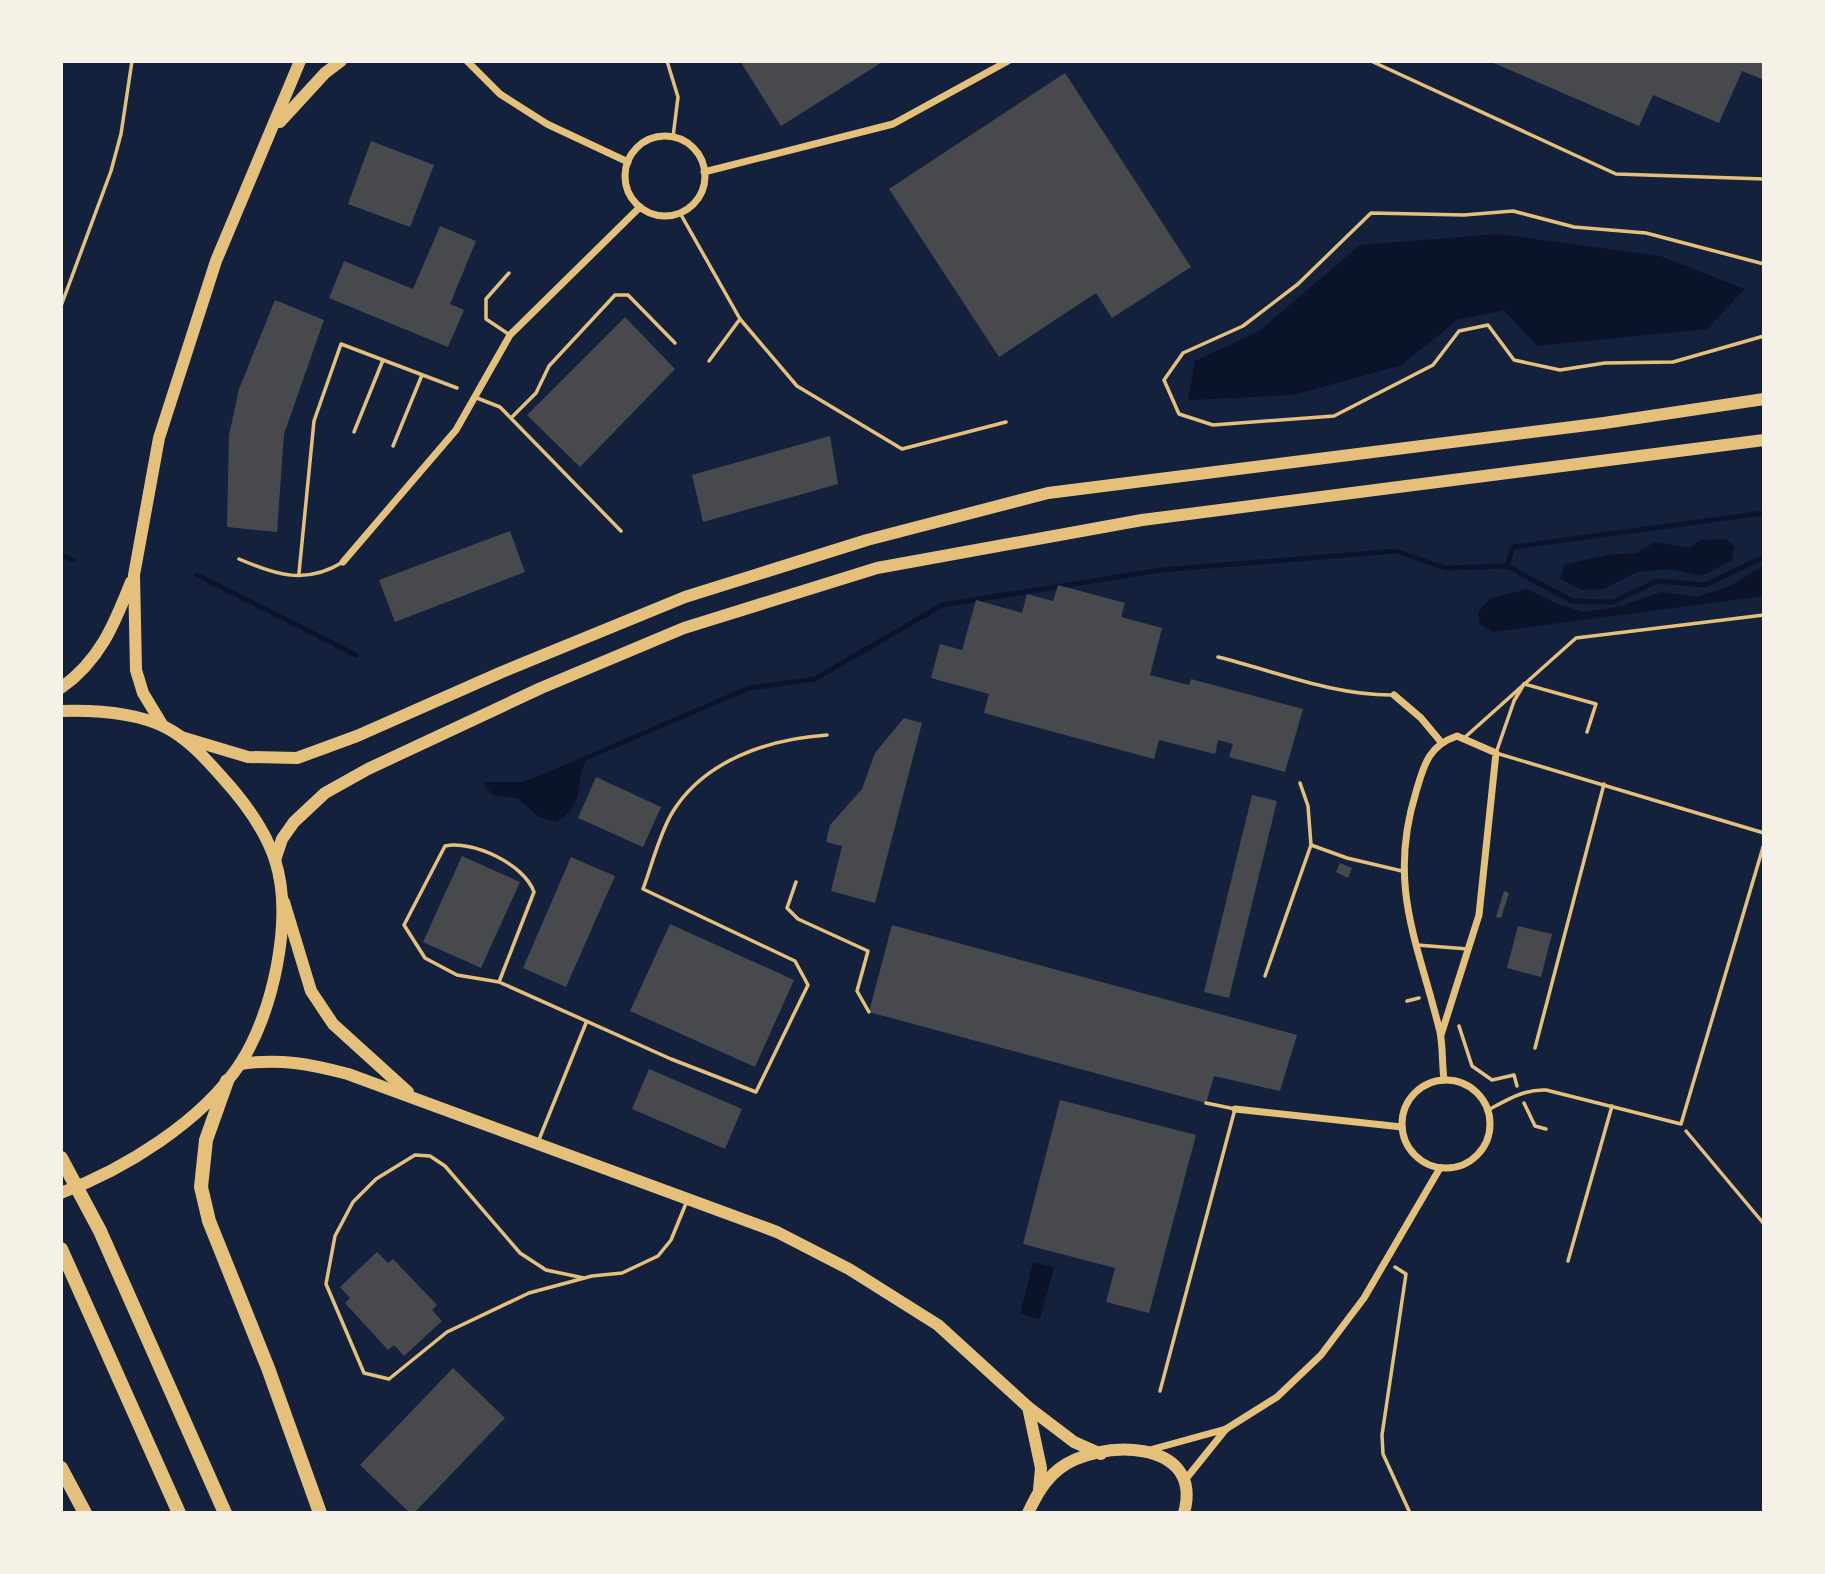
<svg xmlns="http://www.w3.org/2000/svg" width="1825" height="1574" font-family="'Golos Text',sans-serif">
	<rect width="100%" height="100%" fill="#14213d"/>
	<!-- water -->
	<g fill="#0b132b">
		<path d="M 1498,234 L 1660,256 L 1745,289 L 1707,329 L 1537,346 L 1504,310 L 1457,320 L 1402,365 L 1293,395 L 1188,400 L 1195,361 L 1259,331 L 1360,245 Z"/>
		<path d="M 1726,539 L 1735,547 L 1732,560 L 1702,576 L 1670,569 L 1637,572 L 1604,589 L 1581,590 L 1560,579 L 1564,565 L 1607,555 L 1636,553 L 1655,542 L 1689,548 L 1700,540 Z"/>
		<path d="M 1764,565 L 1764,596 L 1492,632 L 1480,624 L 1478,612 L 1491,598 L 1527,589 L 1560,605 L 1584,612 L 1621,606 L 1661,592 L 1697,597 L 1730,586 Z"/>
		<path d="M 590,754 C 571,782 589,801 557,822 L 539,817 L 517,798 L 493,795 L 482,782 L 523,782 Z"/>
		<path d="M 1033,1262 L 1054,1267 L 1040,1319 L 1020,1314 Z"/>
	</g>
	<g fill="none" stroke-linecap="round" stroke-linejoin="round">
		<!-- stream -->
		<g stroke="#0b132b" stroke-width="5">
			<path d="M 61,555 L 73,560"/>
			<path d="M 1507,566 L 1513,547 L 1764,513"/>
			<path d="M 197,575 L 356,655"/>
			<path d="M 586,758 L 749,688 L 815,679 L 942,605 L 1161,570 L 1396,551 L 1445,568 L 1507,566 L 1572,601 L 1613,602 L 1657,581 L 1705,585 L 1764,557"/>
		</g>
	</g>
	<!-- building -->
	<g fill="#48494c">
		<path d="M 740,61 L 884,61 L 781,126 Z"/>
		<path d="M 1489,61 L 1764,61 L 1764,80 L 1742,71 L 1719,123 L 1653,95 L 1639,126 Z"/>
		<path d="M 1065,73 L 1191,267 L 1112,318 L 1096,293 L 999,357 L 889,189 Z"/>
		<path d="M 371,141 L 434,165 L 410,227 L 348,204 Z"/>
		<path d="M 440,226 L 476,241 L 450,304 L 464,310 L 448,347 L 329,298 L 344,261 L 413,289 Z"/>
		<path d="M 275,300 L 324,320 L 284,434 L 277,532 L 227,527 L 229,435 L 239,389 Z"/>
		<path d="M 625,317 L 675,369 L 580,467 L 527,415 Z"/>
		<path d="M 830,436 L 838,484 L 703,522 L 692,475 Z"/>
		<path d="M 510,531 L 525,572 L 395,622 L 379,580 Z"/>
		<path d="M 1058,585 L 1125,603 L 1121,617 L 1162,628 L 1150,675 L 1189,685 L 1191,679 L 1303,709 L 1285,772 L 1229,757 L 1233,744 L 1218,740 L 1215,754 L 1159,740 L 1154,759 L 984,713 L 989,694 L 931,678 L 940,644 L 962,650 L 976,600 L 1022,613 L 1027,594 L 1053,601 Z"/>
		<path d="M 904,718 L 922,723 L 875,903 L 831,891 L 842,846 L 826,842 L 830,825 L 862,789 L 875,753 Z"/>
		<path d="M 596,777 L 661,807 L 643,847 L 578,818 Z"/>
		<path d="M 1252,795 L 1277,801 L 1229,998 L 1204,992 Z"/>
		<path d="M 462,856 L 520,882 L 481,968 L 423,942 Z"/>
		<path d="M 571,857 L 615,876 L 566,987 L 523,968 Z"/>
		<path d="M 1340,863 L 1352,868 L 1348,878 L 1336,872 Z"/>
		<path d="M 1504,891 L 1509,893 L 1501,918 L 1496,917 Z"/>
		<path d="M 670,924 L 794,980 L 755,1067 L 630,1011 Z"/>
		<path d="M 892,925 L 1297,1035 L 1280,1091 L 1214,1076 L 1206,1103 L 869,1012 Z"/>
		<path d="M 1518,926 L 1552,934 L 1541,977 L 1507,968 Z"/>
		<path d="M 649,1069 L 742,1109 L 725,1149 L 632,1109 Z"/>
		<path d="M 1060,1100 L 1196,1135 L 1149,1313 L 1106,1302 L 1115,1268 L 1023,1244 Z"/>
		<path d="M 377,1252 L 388,1263 L 393,1259 L 437,1305 L 432,1310 L 442,1321 L 404,1356 L 394,1345 L 388,1350 L 345,1303 L 350,1298 L 340,1287 Z"/>
		<path d="M 453,1368 L 505,1418 L 414,1513 L 410,1513 L 360,1465 Z"/>
	</g>
	<g fill="none" stroke-linecap="round" stroke-linejoin="round">
		<!-- path -->
		<g stroke="#e5c07b" stroke-width="3.5">
			<path d="M 1764,264 L 1646,233 L 1574,227 L 1513,211 L 1464,215 L 1371,213 L 1298,284 L 1243,326 L 1183,353 L 1164,380 L 1179,414 L 1213,425 L 1334,416 L 1433,365 L 1459,331 L 1488,325 L 1514,360 L 1560,370 L 1605,363 L 1673,362 L 1764,336"/>
			<path d="M 1407,1001 L 1419,998"/>
			<path d="M 1459,1026 L 1472,1066 L 1492,1080 L 1514,1075 L 1517,1086"/>
			<path d="M 1524,1103 L 1535,1126 L 1546,1129"/>
			<path d="M 1686,1131 L 1764,1224"/>
			<path d="M 1395,1267 L 1406,1274 L 1382,1435 L 1383,1454 L 1410,1513"/>
		</g>
		<!-- service -->
		<g stroke="#e5c07b" stroke-width="3.5">
			<path d="M 667,61 L 678,97 L 673,137"/>
			<path d="M 1371,61 L 1616,174 L 1764,179"/>
			<path d="M 680,213 L 740,319 L 797,386 L 902,449 L 1006,422"/>
			<path d="M 509,273 L 486,299 L 486,319 L 510,335"/>
			<path d="M 61,306 L 111,171 L 121,134 L 132,61"/>
			<path d="M 709,361 L 740,319"/>
			<path d="M 477,398 L 500,407 L 621,531"/>
			<path d="M 511,418 L 536,393 L 549,366 L 615,295 L 628,295 L 675,343"/>
			<path d="M 354,432 L 383,360"/>
			<path d="M 393,446 L 422,375"/>
			<path d="M 239,559 C 276,575 306,585 343,562"/>
			<path d="M 299,573 L 314,421 L 341,344 L 457,388"/>
			<path d="M 1218,657 C 1275,671 1334,696 1394,695"/>
			<path d="M 1524,684 L 1514,701 L 1496,753 L 1764,833"/>
			<path d="M 1524,684 L 1596,704 L 1587,732"/>
			<path d="M 1463,739 L 1576,638 L 1764,615"/>
			<path d="M 1300,783 L 1308,806 L 1311,845 L 1347,858 L 1402,871"/>
			<path d="M 796,882 L 787,908 L 798,919 L 868,951 L 857,991 L 869,1012"/>
			<path d="M 1417,945 L 1468,949"/>
			<path d="M 1265,976 L 1311,845"/>
			<path d="M 499,982 L 534,892 C 524,864 473,840 445,846 L 404,925 L 425,958 L 457,975 L 499,982 L 671,1059 L 756,1092 L 808,985 L 795,961 L 643,889 C 652,865 659,835 672,813 C 704,760 769,739 827,735"/>
			<path d="M 1535,1048 L 1604,784"/>
			<path d="M 1488,1110 C 1507,1100 1524,1089 1546,1090 L 1681,1124 L 1764,844"/>
			<path d="M 538,1142 L 586,1023"/>
			<path d="M 1568,1261 L 1612,1106"/>
			<path d="M 584,1278 L 546,1270 L 520,1253 L 445,1166 L 430,1156 L 415,1155 L 376,1179 L 353,1202 L 335,1236 L 326,1284 L 364,1373 L 389,1379 L 447,1332 L 529,1293 L 592,1276 L 622,1273 L 658,1256 L 671,1240 L 687,1201"/>
			<path d="M 1160,1391 L 1235,1109 L 1206,1103"/>
		</g>
		<!-- minor -->
		<g stroke="#e5c07b" stroke-width="7">
			<path d="M 467,61 L 500,94 L 547,124 L 628,162"/>
			<circle cx="665" cy="176" r="40"/>
			<path d="M 704,172 L 893,124 L 1008,61"/>
			<path d="M 343,562 L 456,430 L 510,335 L 640,207"/>
			<path d="M 1394,695 L 1421,718 L 1441,742"/>
			<path d="M 1441,1035 L 1479,915 L 1496,753 L 1457,736 C 1428,746 1424,765 1416,792 C 1387,886 1418,942 1440,1032 C 1443,1047 1442,1064 1444,1080"/>
			<circle cx="1446" cy="1124" r="44"/>
			<path d="M 1235,1109 L 1402,1127"/>
			<path d="M 1146,1451 L 1226,1429 L 1277,1397 L 1321,1355 L 1364,1298 L 1440,1168"/>
			<path d="M 1185,1480 L 1226,1429"/>
		</g>
		<!-- primary -->
		<g stroke="#e5c07b" stroke-width="12">
			<path d="M 280,122 L 325,73 L 341,61"/>
			<path d="M 61,688 C 100,660 114,625 131,582"/>
			<path d="M 163,726 L 143,693 L 136,670 L 134,575 L 159,438 L 216,261 L 300,61"/>
			<path d="M 284,902 L 311,991 L 333,1024 L 408,1092"/>
			<path d="M 240,1064 C 279,1058 310,1064 348,1074 L 777,1232 L 849,1269 L 938,1325 L 1028,1407 L 1074,1442 L 1101,1454"/>
			<path d="M 1028,1407 L 1041,1468 L 1039,1490"/>
			<path d="M 1028,1513 C 1036,1496 1044,1481 1059,1469 C 1096,1439 1205,1437 1184,1513"/>
		</g>
		<!-- trunk -->
		<g stroke="#e5c07b" stroke-width="12">
			<path d="M 61,711 C 95,710 134,712 165,727 C 187,738 205,758 221,776 C 243,800 265,829 275,860 C 294,918 273,1014 240,1064 C 201,1122 125,1169 61,1193"/>
			<path d="M 181,737 L 248,757 L 297,758 L 357,736 L 502,672 L 685,597 L 867,540 L 1048,493 L 1604,423 L 1764,399"/>
			<path d="M 275,860 L 282,839 L 294,822 L 325,793 L 368,769 L 541,688 L 684,628 L 877,568 L 1142,520 L 1764,440"/>
		</g>
		<!-- motorway -->
		<g stroke="#e5c07b" stroke-width="14">
			<path d="M 227,1081 L 206,1140 L 201,1187 L 209,1221 L 268,1368 L 320,1513"/>
			<path d="M 61,1158 L 100,1231 L 225,1513"/>
			<path d="M 61,1249 L 179,1513"/>
			<path d="M 61,1468 L 85,1513"/>
		</g>
	</g>
	<!-- border -->
	<rect width="1825" height="1574" fill="none" stroke="#f6f1e7" stroke-width="126"/>
</svg>
